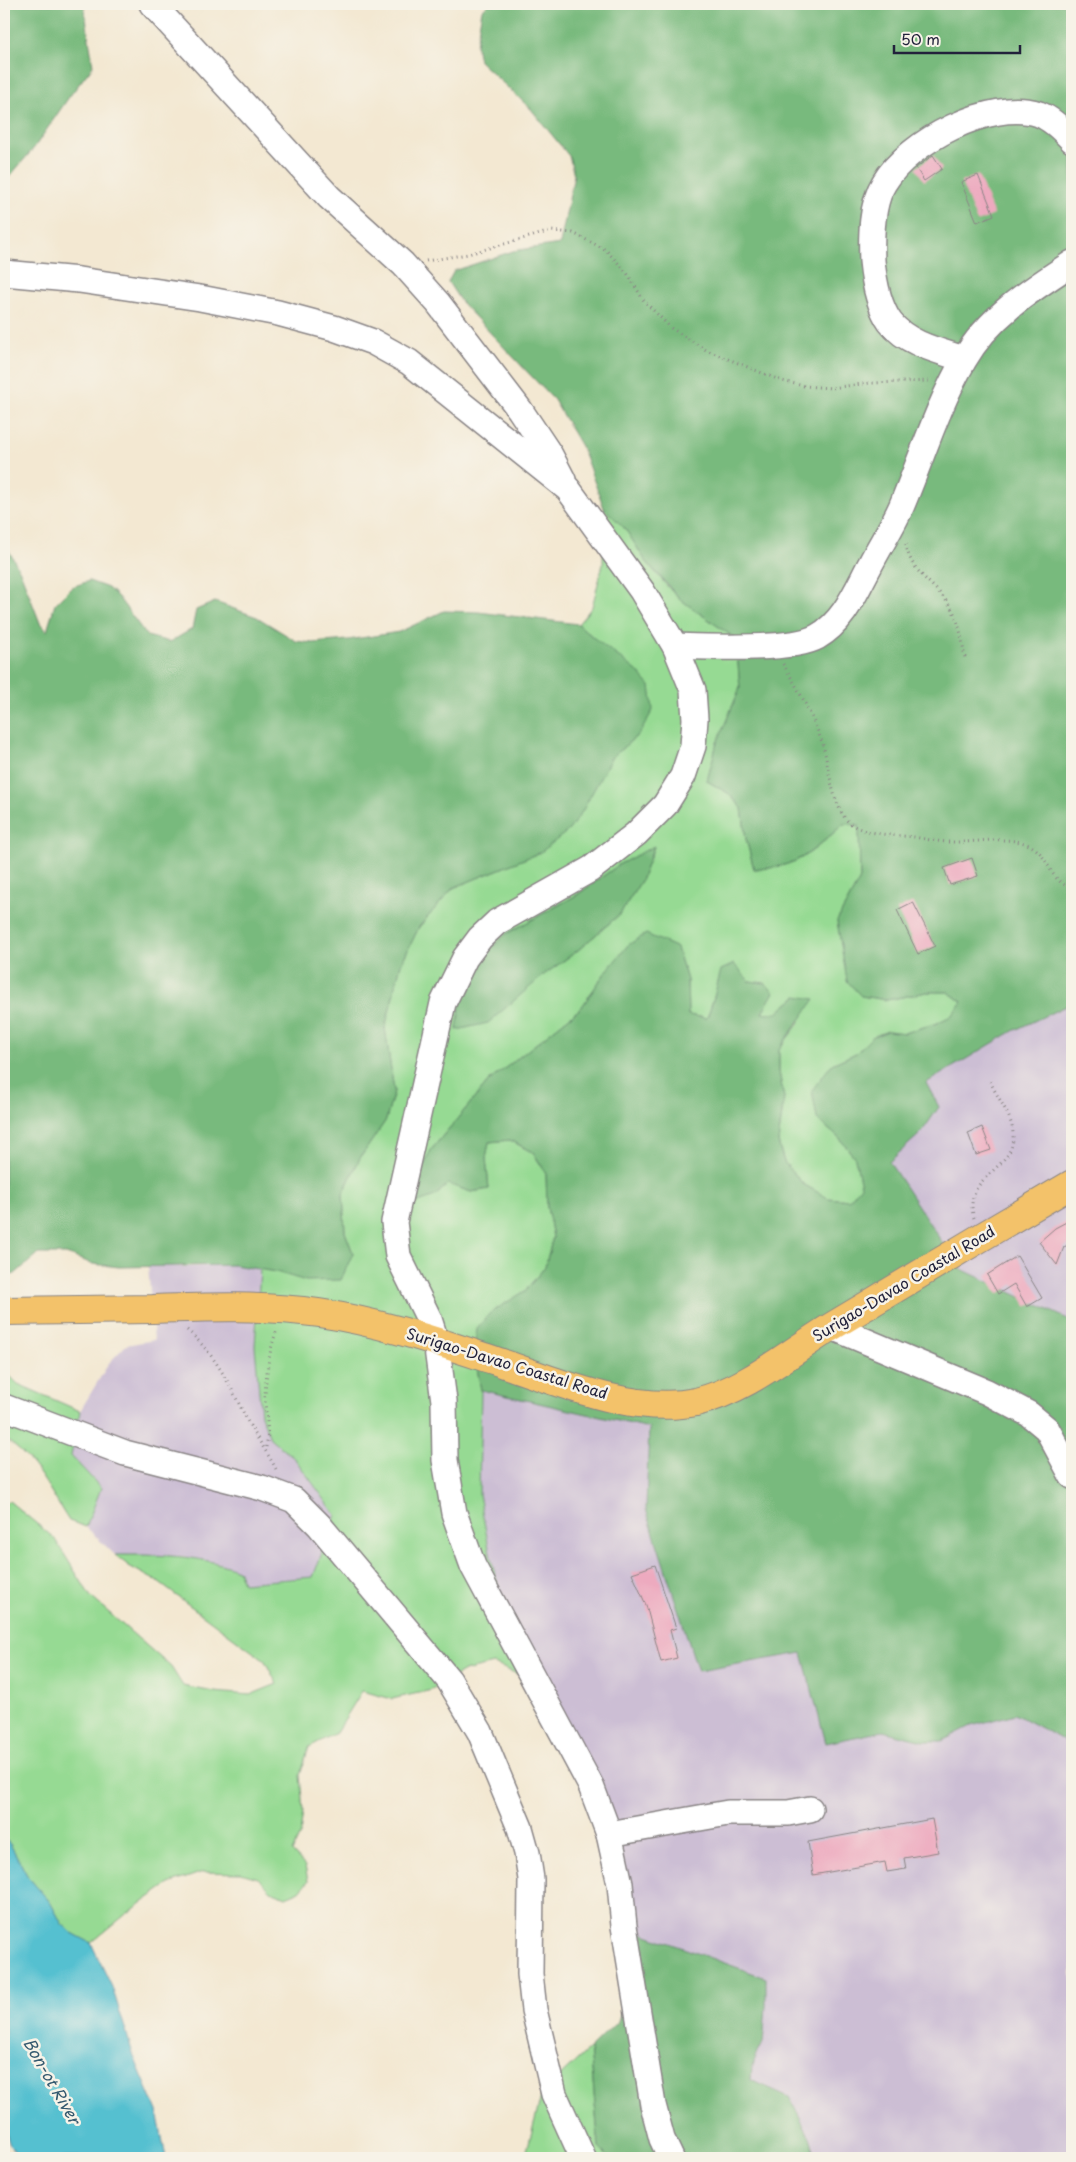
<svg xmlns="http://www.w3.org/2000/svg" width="1076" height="2162" font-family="'Playpen Sans',sans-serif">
	<rect width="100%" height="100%" fill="#f7f3e8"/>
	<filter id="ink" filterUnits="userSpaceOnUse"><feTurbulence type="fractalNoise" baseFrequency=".02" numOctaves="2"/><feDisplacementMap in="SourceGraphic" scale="10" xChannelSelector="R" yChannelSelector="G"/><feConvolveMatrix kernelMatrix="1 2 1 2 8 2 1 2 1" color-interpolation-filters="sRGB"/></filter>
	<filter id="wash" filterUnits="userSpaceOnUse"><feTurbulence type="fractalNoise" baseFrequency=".0096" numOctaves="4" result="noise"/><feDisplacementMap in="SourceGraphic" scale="20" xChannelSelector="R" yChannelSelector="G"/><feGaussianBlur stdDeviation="1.12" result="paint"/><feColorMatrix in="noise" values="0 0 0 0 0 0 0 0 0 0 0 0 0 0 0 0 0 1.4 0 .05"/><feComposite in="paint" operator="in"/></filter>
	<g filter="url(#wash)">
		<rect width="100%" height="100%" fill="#f3e8d2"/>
		<!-- industrial -->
		<g fill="#ccbed4">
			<path d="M 1072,1003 L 1072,1321 L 959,1268 L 889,1162 L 921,1133 L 926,1083 L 1013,1031 Z"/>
			<path d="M 234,1265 L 260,1269 L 255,1346 L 261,1415 L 270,1438 L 295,1459 L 336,1515 L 313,1577 L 243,1583 L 238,1570 L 219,1563 L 182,1556 L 115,1555 L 86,1527 L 101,1488 L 71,1456 L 80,1411 L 109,1363 L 126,1345 L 154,1340 L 148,1266 L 192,1267 Z"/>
			<path d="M 481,1390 L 650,1428 L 646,1509 L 698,1671 L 802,1653 L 826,1743 L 883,1731 L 923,1741 L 942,1741 L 971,1726 L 1015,1714 L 1072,1745 L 1072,2158 L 817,2158 L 810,2138 L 789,2097 L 751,2080 L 752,2065 L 763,2043 L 766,2006 L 766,1978 L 617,1924 L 605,1833 L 503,1605 L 491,1559 L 479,1494 Z"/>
		</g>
		<!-- green -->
		<g fill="#96da93" stroke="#5c7e67" fill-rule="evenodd">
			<path d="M 604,508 L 626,530 L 645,560 L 668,587 L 681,600 L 736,639 L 740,688 L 717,743 L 707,781 L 728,793 L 742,808 L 746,839 L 754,869 C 800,868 812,851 844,824 L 859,825 L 860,879 L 837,921 L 848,981 L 861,996 L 887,1000 L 927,992 L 948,992 L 962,1002 L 951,1016 L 937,1023 L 904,1033 L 888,1031 L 872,1037 L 856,1053 L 832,1064 L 817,1119 L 840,1139 L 855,1158 L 862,1186 L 850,1200 L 827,1198 L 803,1184 L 784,1162 L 778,1142 L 784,1098 L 779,1072 L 779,1049 L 800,1022 L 797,996 L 777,1013 L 762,1013 L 765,983 L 749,981 L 714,997 L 707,1018 L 688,1015 L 687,980 L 677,948 L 661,941 L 605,973 L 581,1008 L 489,1081 L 431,1150 L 435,1196 L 448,1184 L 471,1192 L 489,1189 L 486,1158 L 489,1142 L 510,1140 L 533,1153 L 546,1173 L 547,1207 L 553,1237 L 545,1267 L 525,1291 L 508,1302 L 474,1351 L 481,1390 L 479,1494 L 491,1559 L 503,1605 L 517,1674 L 494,1664 L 464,1671 L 432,1690 L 392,1699 L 362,1691 L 336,1733 L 309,1747 L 300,1775 L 303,1811 L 300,1835 L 292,1852 L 305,1866 L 308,1881 L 300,1891 L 286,1897 L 271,1891 L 258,1878 L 241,1873 L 203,1872 L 169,1884 L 125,1915 L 91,1943 L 72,1933 L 62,1924 L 50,1902 L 28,1877 L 10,1844 L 4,1839 L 4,1503 L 9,1501 L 54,1538 L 91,1597 L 171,1667 L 183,1686 L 214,1692 L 250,1695 L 277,1684 L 265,1661 L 158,1582 L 129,1566 L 115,1555 C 157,1555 198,1554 238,1570 L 243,1583 L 313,1577 L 336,1515 L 295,1459 L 270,1438 L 261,1415 L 255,1346 L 260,1269 L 276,1272 L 353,1253 L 345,1232 L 343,1193 L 360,1158 L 386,1120 L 394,1091 L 385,1028 L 401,964 L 419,927 L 453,888 L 541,852 L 596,784 L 611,758 L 640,733 L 594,638 L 578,624 L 592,607 L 603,564 ZM 654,847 L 641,881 L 620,914 L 577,951 L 545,974 L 476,963 L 506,934 L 577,895 L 620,864 Z"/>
			<path d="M 4,1370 L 18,1384 L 80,1411 L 71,1456 L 101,1488 L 86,1527 L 69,1521 C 50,1492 35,1457 4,1439 Z"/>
			<path d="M 590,2048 L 599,2148 L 609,2158 L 525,2158 L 542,2093 Z"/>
		</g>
		<!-- forest -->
		<g fill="#78ba7d" stroke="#4d6e5c">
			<path d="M 4,4 L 84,4 L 93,66 L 69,97 L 34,148 L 4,183 Z"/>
			<path d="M 488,4 L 1072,4 L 1072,1003 L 1013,1031 L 926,1083 L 939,1107 L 921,1133 L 889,1162 L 959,1268 L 1072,1321 L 1072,1745 L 1015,1714 L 971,1726 L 942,1741 L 923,1741 L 883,1731 L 826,1743 L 802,1653 L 698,1671 L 646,1509 L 649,1428 L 481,1390 L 474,1351 L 477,1328 L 490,1313 L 525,1291 L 545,1267 L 553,1237 L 547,1207 L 546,1173 L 533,1152 L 510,1140 L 489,1142 L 486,1158 L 489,1189 L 471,1192 L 448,1184 L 435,1196 L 413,1204 L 419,1176 L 431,1150 L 489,1081 L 581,1008 L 605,973 L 628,945 L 646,934 L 677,948 L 687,980 L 688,1015 L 707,1018 L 714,997 L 721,970 L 734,964 L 749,981 L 765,983 L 774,992 L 762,1013 L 777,1013 L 797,996 L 815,999 L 779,1049 L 779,1072 L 784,1098 L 778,1142 L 784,1162 L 803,1184 L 828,1198 L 849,1200 L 861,1186 L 855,1158 L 840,1139 L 817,1119 L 812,1090 L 832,1064 L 856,1053 L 872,1037 L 888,1031 L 904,1033 L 937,1023 L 951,1016 L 962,1002 L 948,992 L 927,992 L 887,1000 L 861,996 L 847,981 L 837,921 L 860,879 L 859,825 L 844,824 C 811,851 800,868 754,869 L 746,839 L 742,808 L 728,793 L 707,781 L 717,743 L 740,688 L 736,639 L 681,600 L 645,560 L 626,530 L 604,508 L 582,448 L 554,400 L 461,302 L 448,282 L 454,271 L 513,251 L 560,244 L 574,175 L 569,156 L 531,109 L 479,61 L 476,45 L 482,10 Z"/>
			<path d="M 4,542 L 20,571 L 40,623 L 47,631 L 55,604 L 72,587 L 89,581 L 108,588 L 118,597 L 147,636 L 170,642 L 192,629 L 196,610 L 215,602 L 257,617 L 296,641 L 312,643 L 348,640 L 399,632 L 444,611 L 478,612 L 578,624 L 594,638 L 637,671 L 650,686 L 653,710 L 640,733 L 611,758 L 583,810 L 569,830 L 541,852 L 453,888 L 419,927 L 401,964 L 385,1028 L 394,1091 L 386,1120 L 360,1158 L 343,1193 L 345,1232 L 353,1253 L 341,1280 L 306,1281 L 276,1272 L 234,1265 L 119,1267 L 93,1264 L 66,1254 L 38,1254 L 15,1274 L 4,1277 Z"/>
			<path d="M 654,846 L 641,881 L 620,914 L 577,951 L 545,974 L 488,1023 L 457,1030 L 462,992 L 477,963 L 506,934 L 577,895 L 620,864 Z"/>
			<path d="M 617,1924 L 766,1978 L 766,2006 L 763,2043 L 752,2065 L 751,2080 L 789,2097 L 810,2138 L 817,2158 L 609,2158 L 599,2148 L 590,2048 L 618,2021 L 627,1993 Z"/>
		</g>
		<!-- water -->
		<path fill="#55c0d0" stroke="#3c7186" d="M 4,1839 L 10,1844 L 28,1877 L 50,1902 L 62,1924 L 72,1933 L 91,1943 L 112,1987 L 134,2057 L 157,2111 L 166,2158 L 21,2158 L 10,2146 L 4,2127 Z"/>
		<g id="blocks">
			<!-- building -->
			<g fill="#edaabf">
				<path d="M 933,155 L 942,169 L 924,181 L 916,168 Z"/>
				<path d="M 978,175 L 994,215 L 977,222 L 961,182 Z"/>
				<path d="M 972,858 L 978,876 L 950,885 L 944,868 Z"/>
				<path d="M 913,902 L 935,946 L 918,954 L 897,910 Z"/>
				<path d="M 982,1127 L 991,1150 L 976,1155 L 968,1133 Z"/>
				<path d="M 1072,1219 L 1072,1243 L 1064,1247 L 1057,1265 L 1039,1242 L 1055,1228 Z"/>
				<path d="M 1017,1256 L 1042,1298 L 1027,1307 L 1014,1284 L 998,1294 L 987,1275 Z"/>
				<path d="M 655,1565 L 676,1628 L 670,1630 L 677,1658 L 661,1662 L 646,1605 L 632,1573 Z"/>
				<path d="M 932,1819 L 938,1852 L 904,1858 L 906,1869 L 887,1872 L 885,1862 L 813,1875 L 808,1842 Z"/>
			</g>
		</g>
	</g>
	<g filter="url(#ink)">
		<use href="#blocks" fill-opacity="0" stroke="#8a8586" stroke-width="1"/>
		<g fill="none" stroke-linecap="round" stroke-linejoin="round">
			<defs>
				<g id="minor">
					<path d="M 152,4 L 329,197 L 403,264 L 438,303 L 520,410 L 550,455 L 563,480"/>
					<path d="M 4,273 L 79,280 L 200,298 L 278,313 L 334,328 L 373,342 L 409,362 L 568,489 L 642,591 L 675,646 L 693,690 L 695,719 L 693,746 L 683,776 L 665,805 L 636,834 L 591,869 L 497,922 L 480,938 L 465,958 L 443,1003 L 394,1222 L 398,1256 L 429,1319 L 436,1341 L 444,1401 L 445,1460 L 454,1513 L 473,1566 L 591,1786 L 609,1834 L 620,1884 L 624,1926 L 653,2105 L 662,2139 L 671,2158"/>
					<path d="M 964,359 C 939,351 907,344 890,322 C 878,305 874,281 872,261 C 871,237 871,204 884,183 C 908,142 991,98 1039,114 C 1052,119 1063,130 1072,140"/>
					<path d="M 675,646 C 706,647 792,651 817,637 C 844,622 856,591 870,565 C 880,545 893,526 902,505 C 922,457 938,405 964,360 C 988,317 1032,289 1072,263"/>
					<path d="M 832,1327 L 987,1392 L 1029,1414 L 1047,1429 L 1072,1476"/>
					<path d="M 4,1407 L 125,1453 L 262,1488 L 294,1500 L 319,1525 L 449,1680 L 480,1732 L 520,1828 L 527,1853 L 531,1879 L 530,1974 L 534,2010 L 554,2094 L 583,2158"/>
					<path d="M 609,1834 L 728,1813 L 788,1813 L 810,1809"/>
				</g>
				<path id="highway" d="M 4,1311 C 53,1310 103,1310 153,1309 C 208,1307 264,1305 319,1313 C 380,1322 438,1342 496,1361 C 556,1381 632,1415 696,1402 C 747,1390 791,1351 836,1324 C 914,1277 993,1230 1072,1184"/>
			</defs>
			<!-- minor casing -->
			<use href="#minor" stroke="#8a8586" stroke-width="28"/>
			<!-- highway casing -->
			<use href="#highway" stroke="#8a8586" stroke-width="30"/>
			<!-- path -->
			<g stroke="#8a8586" stroke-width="3" stroke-dasharray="1 4" stroke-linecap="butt">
				<path d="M 426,261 L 468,254 L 551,231 L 573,233 L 606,250 L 627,273 L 644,301 L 671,328 L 706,350 L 782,381 L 804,386 L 831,388 L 870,383 L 931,381"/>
				<path d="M 906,544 C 910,573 936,584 950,606 C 960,621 962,641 965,658"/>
				<path d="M 783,664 C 798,688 812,715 822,742 C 829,764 832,810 851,824 C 867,835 895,835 914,837 C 926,839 939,842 952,842 C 975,843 1001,836 1024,843 C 1052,852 1044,879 1072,888"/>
				<path d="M 974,1218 C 961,1175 1015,1171 1013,1135 C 1013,1116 997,1098 990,1081"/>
				<path d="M 187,1330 C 217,1355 232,1390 249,1424 C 258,1440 269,1455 277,1471"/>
				<path d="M 266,1447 C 270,1428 265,1416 265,1396 C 266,1375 269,1350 277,1330"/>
			</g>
			<!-- minor -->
			<use href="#minor" stroke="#fff" stroke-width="25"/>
			<!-- highway -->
			<use href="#highway" stroke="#f3c26a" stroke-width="28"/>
		</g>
	</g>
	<g text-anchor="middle" stroke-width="5" stroke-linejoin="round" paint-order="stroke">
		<!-- street labels -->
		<g font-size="15" fill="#22223b" stroke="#f7f3e8">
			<text transform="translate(904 1284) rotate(-31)" y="5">Surigao-Davao Coastal Road</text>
			<text transform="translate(507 1364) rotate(17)" y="5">Surigao-Davao Coastal Road</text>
		</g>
		<!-- water labels -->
		<g font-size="16" font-style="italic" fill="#34596f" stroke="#f7f3e8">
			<text transform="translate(52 2081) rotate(60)" y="6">Bon-ot River</text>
		</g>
	</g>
	<!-- margin -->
	<rect width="1076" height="2162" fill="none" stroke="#f7f3e8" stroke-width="20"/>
	<!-- scale -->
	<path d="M894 45v8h126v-8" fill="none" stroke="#22223b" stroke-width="2.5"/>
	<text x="901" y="45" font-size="15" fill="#22223b" stroke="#f7f3e8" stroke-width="4" paint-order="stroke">50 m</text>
</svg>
